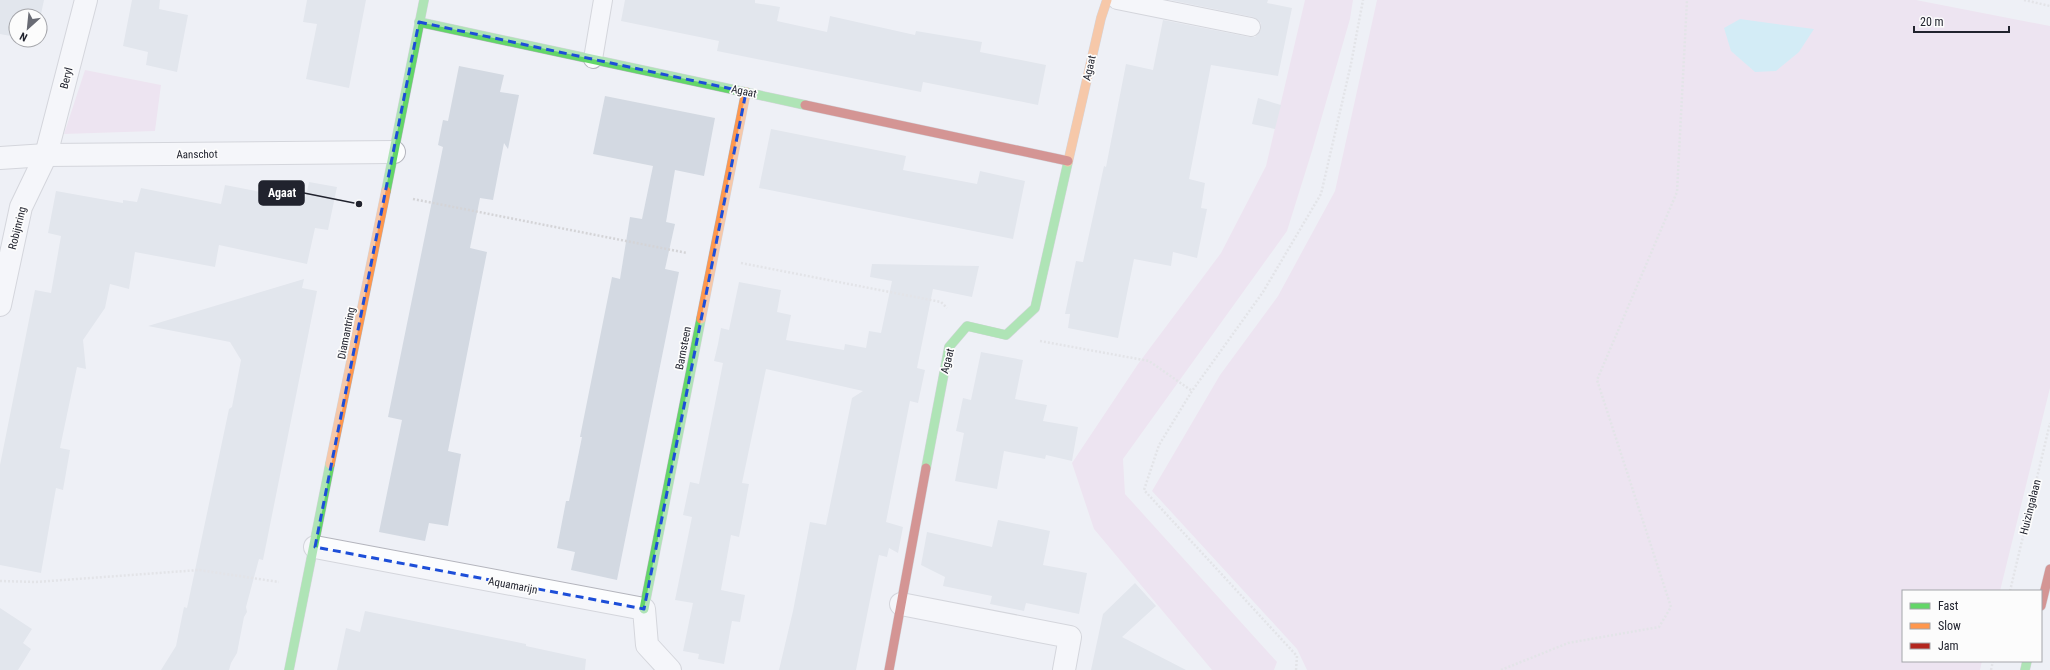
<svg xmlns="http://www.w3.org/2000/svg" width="2050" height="670" font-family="'Roboto Condensed',sans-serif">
	<rect width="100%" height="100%" fill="#eef0f6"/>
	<!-- green -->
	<g fill="#ecd6ea">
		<path d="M 1305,0 L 1353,0 L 1350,19 L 1312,151 L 1287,231 L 1123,459 L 1125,494 L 1277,662 L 1274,670 L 1212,670 L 1094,529 L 1072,463 L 1138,364 L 1221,253 L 1266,166 Z"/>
		<path d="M 1377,0 L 1916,0 L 2050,26 L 2050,388 L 2000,591 L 1903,591 L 1903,661 L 1982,661 L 1980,670 L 1307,670 L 1297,649 L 1152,491 L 1220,375 L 1278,296 L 1335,191 Z"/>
		<path d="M 85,70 L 161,85 L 155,131 L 64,134 Z"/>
	</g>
	<!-- water -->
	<path fill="#b2e6f7" d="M 1740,19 L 1814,29 L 1799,52 L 1776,71 L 1755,72 L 1731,51 L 1724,28 Z"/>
	<!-- building -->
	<g fill="#d3d9e2">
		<path d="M 0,0 L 44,0 L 40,19 L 40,16 L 16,16 L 16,37 L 0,34 Z"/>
		<path d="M 132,0 L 160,0 L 159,9 L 188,15 L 177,72 L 146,65 L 148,52 L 123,46 Z"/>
		<path d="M 307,0 L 366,0 L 349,88 L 306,79 L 317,24 L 303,22 Z"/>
		<path d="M 625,0 L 755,0 L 755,3 L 780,7 L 777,21 L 827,32 L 830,16 L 915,35 L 916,31 L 982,42 L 980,52 L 1046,65 L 1038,105 L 923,82 L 921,92 L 717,51 L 719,41 L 621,21 Z"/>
		<path d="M 1170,0 L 1268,0 L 1267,3 L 1292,8 L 1278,76 L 1211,65 L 1189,179 L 1205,183 L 1201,208 L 1207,209 L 1197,258 L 1173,252 L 1171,266 L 1134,259 L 1118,338 L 1068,328 L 1070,314 L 1065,314 L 1076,261 L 1083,262 L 1104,166 L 1106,167 L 1126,64 L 1153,70 L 1163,20 L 1249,37 L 1255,37 L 1261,29 L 1261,23 L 1253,17 Z"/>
		<path d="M 459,66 L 504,75 L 500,92 L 519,95 L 508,149 L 504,143 L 493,200 L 480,198 L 470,248 L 487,252 L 448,451 L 461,454 L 448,526 L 429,523 L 425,541 L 379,532 L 402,420 L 388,417 L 443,147 L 438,145 L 443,120 L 448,121 Z"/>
		<path d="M 605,96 L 715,118 L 704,176 L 675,170 L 666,222 L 675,224 L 665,269 L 679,272 L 617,580 L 571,570 L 575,552 L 557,548 L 566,501 L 569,501 L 582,437 L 580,437 L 612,277 L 620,279 L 630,217 L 642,219 L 653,166 L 593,154 Z"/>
		<path d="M 1258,98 L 1281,105 L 1275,129 L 1252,124 Z"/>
		<path d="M 771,129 L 906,156 L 903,170 L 977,184 L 980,171 L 1025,181 L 1013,239 L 759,188 Z"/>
		<path d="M 309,182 L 337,187 L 328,230 L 315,228 L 307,264 L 219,245 L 215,267 L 135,252 L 129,289 L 110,284 L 105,308 L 83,340 L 86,369 L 77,367 L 60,448 L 70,450 L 63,490 L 56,488 L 41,573 L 0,565 L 0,465 L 35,290 L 51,293 L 61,236 L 48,233 L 56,191 L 123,203 L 123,200 L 137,202 L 141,188 L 221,204 L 225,185 L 291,198 L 292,195 L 306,197 Z"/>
		<path d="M 872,264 L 979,266 L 972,297 L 933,289 L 917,368 L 925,370 L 918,403 L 910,401 L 886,522 L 903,527 L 898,553 L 889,548 L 887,557 L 879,555 L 856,670 L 779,670 L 793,611 L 810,522 L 826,525 L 852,398 L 863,391 L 766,369 L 742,483 L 749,484 L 742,522 L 739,537 L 731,535 L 721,590 L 745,595 L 740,622 L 732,621 L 724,664 L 698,659 L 699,654 L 683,651 L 693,603 L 675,600 L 692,517 L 683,515 L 690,482 L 699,484 L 723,363 L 714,361 L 718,344 L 721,328 L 729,330 L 739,282 L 781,290 L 777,312 L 791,315 L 786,340 L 844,350 L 845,344 L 866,348 L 869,331 L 881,333 L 892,281 L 870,277 Z"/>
		<path d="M 304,279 L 302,288 L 317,291 L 263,560 L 259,559 L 246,607 L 247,612 L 244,617 L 237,653 L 231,663 L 229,670 L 161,670 L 176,646 L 184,607 L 187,608 L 229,409 L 232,407 L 241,360 L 230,342 L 148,326 Z"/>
		<path d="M 981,352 L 1023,360 L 1015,399 L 1047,405 L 1043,421 L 1078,427 L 1072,461 L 1046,455 L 1045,459 L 1004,451 L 997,489 L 955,481 L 964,433 L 956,431 L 963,398 L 971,400 Z"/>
		<path d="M 998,520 L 1050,531 L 1043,565 L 1087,573 L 1079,614 L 1026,603 L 1024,611 L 990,604 L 992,596 L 943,586 L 945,577 L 921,565 L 927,532 L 992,547 Z"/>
		<path d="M 1135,583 L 1156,606 L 1122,637 L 1186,670 L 1091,670 L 1103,614 Z"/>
		<path d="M 0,608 L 32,629 L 23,643 L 31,649 L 18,670 L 0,670 Z"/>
		<path d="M 365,611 L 526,644 L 526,646 L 586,659 L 585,670 L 337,670 L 346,628 L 360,632 Z"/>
	</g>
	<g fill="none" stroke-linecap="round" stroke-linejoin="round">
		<defs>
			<g id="lane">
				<path d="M 1117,0 L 1251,27"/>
				<path d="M 593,59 L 603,0"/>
			</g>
			<g id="street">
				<path d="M 0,158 L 46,155 L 394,152"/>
				<path d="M 0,305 L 21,207 L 46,155 L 86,0"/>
				<path d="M 315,547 L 644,609 L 647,645 L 670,670"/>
				<path d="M 901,604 L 1070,637 L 1064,670"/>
			</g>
			<g id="fast">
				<path d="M 419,22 L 805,105"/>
				<path d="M 386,191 L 424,0"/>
				<path d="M 926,468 L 949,347 L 967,326 L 1006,335 L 1035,308 L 1068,162"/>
				<path d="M 644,609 L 701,319"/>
				<path d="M 289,670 L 330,464"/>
				<path d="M 2025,670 L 2027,661"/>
			</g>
			<g id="slow">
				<path d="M 1068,162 L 1101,18 L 1107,0"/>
				<path d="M 701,319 L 746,92"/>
				<path d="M 330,464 L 386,191"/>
			</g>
			<g id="jam">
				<path d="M 805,105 L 1068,161"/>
				<path d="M 2041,606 L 2050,569"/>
				<path d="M 889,670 L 926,468"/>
			</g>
		</defs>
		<!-- lane casing -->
		<use href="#lane" stroke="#b4b5bd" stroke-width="20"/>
		<!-- street casing -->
		<use href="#street" stroke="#b4b5bd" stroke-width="24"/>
		<!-- fast casing -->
		<use href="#fast" stroke="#b4b5bd" stroke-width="10"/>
		<!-- slow casing -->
		<use href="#slow" stroke="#b4b5bd" stroke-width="10"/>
		<!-- jam casing -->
		<use href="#jam" stroke="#b4b5bd" stroke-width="10"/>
		<!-- path -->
		<g stroke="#d4d4d7" stroke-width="2.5" stroke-dasharray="2 2" stroke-linecap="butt">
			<path d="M 2024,0 L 2050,6"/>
			<path d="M 413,199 L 687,253"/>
			<path d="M 741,263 L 941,302 L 947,308"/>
			<path d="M 1040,341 L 1149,361 L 1192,391"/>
			<path d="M 0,581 L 36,582 L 199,570 L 279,582"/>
			<path d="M 2010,591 L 2050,423"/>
			<path d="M 1296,670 L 1297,656 L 1144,490 L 1159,445 L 1192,391 L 1263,292 L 1321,194 L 1351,64 L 1363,0"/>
			<path d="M 1501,670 L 1568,643 L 1659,627 L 1671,607 L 1597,380 L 1677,192 L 1687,0"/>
			<path d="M 1991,670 L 1993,661"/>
		</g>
		<!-- lane -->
		<use href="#lane" stroke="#fcfdfe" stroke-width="18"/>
		<!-- street -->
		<use href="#street" stroke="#fcfdfe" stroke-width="22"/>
		<!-- fast -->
		<use href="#fast" stroke="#63d668" stroke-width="9"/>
		<!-- slow -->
		<use href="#slow" stroke="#ff974d" stroke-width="9"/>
		<!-- jam -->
		<use href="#jam" stroke="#b3261e" stroke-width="9"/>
	</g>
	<!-- marked area -->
	<path d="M0 0H2050V670H0ZM 419,22 L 746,92 L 644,609 L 315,547 Z" fill="#eef0f6" fill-opacity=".55" fill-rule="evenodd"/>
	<path fill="none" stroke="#1d4ed8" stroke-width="3" stroke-dasharray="8 5" stroke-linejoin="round" d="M 419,22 L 746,92 L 644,609 L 315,547 Z"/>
	<g text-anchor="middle" stroke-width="3.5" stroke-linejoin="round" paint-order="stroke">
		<!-- street labels -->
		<g font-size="11" fill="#21232e" stroke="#fcfcfc">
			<text transform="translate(1089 68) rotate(-77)" y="4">Agaat</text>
			<text transform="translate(66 78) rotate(-76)" y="4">Beryl</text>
			<text transform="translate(744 91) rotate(12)" y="4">Agaat</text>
			<text transform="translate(197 154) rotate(-1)" y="4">Aanschot</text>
			<text transform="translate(17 228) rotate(-76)" y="4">Robijnring</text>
			<text transform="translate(346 333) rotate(-79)" y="4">Diamantring</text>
			<text transform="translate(683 348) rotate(-79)" y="4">Barnsteen</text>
			<text transform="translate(947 361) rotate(-76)" y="4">Agaat</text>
			<text transform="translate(2030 507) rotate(-76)" y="4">Huizingalaan</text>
			<text transform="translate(513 585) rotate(11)" y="4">Aquamarijn</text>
		</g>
	</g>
	<!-- callouts -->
	<path fill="none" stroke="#21232e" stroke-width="1.5" d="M359 204L304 193"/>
	<circle fill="#21232e" stroke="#fcfcfc" stroke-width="1.5" cx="359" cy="204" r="4"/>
	<rect fill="#21232e" stroke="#21232e" stroke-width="1.5" x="259" y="181" width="45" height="24" rx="4"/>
	<g font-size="12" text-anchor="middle" font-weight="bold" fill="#fff">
		<text x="282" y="197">Agaat</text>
	</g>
	<!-- legend -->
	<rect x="1902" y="590" width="140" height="72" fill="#fcfcfc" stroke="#a4a5aa"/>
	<rect x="1910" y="603" width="20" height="6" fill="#63d668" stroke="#a4a5aa"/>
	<text x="1938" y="610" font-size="12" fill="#21232e">Fast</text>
	<rect x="1910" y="623" width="20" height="6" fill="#ff974d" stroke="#a4a5aa"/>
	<text x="1938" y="630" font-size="12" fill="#21232e">Slow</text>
	<rect x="1910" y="643" width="20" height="6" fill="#b3261e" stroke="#a4a5aa"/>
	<text x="1938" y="650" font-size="12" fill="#21232e">Jam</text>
	<!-- north arrow -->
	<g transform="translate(28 28) rotate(207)"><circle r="19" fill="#fcfcfc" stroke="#a4a5aa"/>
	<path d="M0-3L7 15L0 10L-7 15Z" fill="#696b74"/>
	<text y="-6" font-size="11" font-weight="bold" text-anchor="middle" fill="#21232e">N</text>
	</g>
	<!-- scale -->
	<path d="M1914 26v6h95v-6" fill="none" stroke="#21232e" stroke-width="2"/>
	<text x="1920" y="26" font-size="12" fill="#21232e" stroke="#fcfcfc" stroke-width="3" paint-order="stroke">20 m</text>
</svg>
